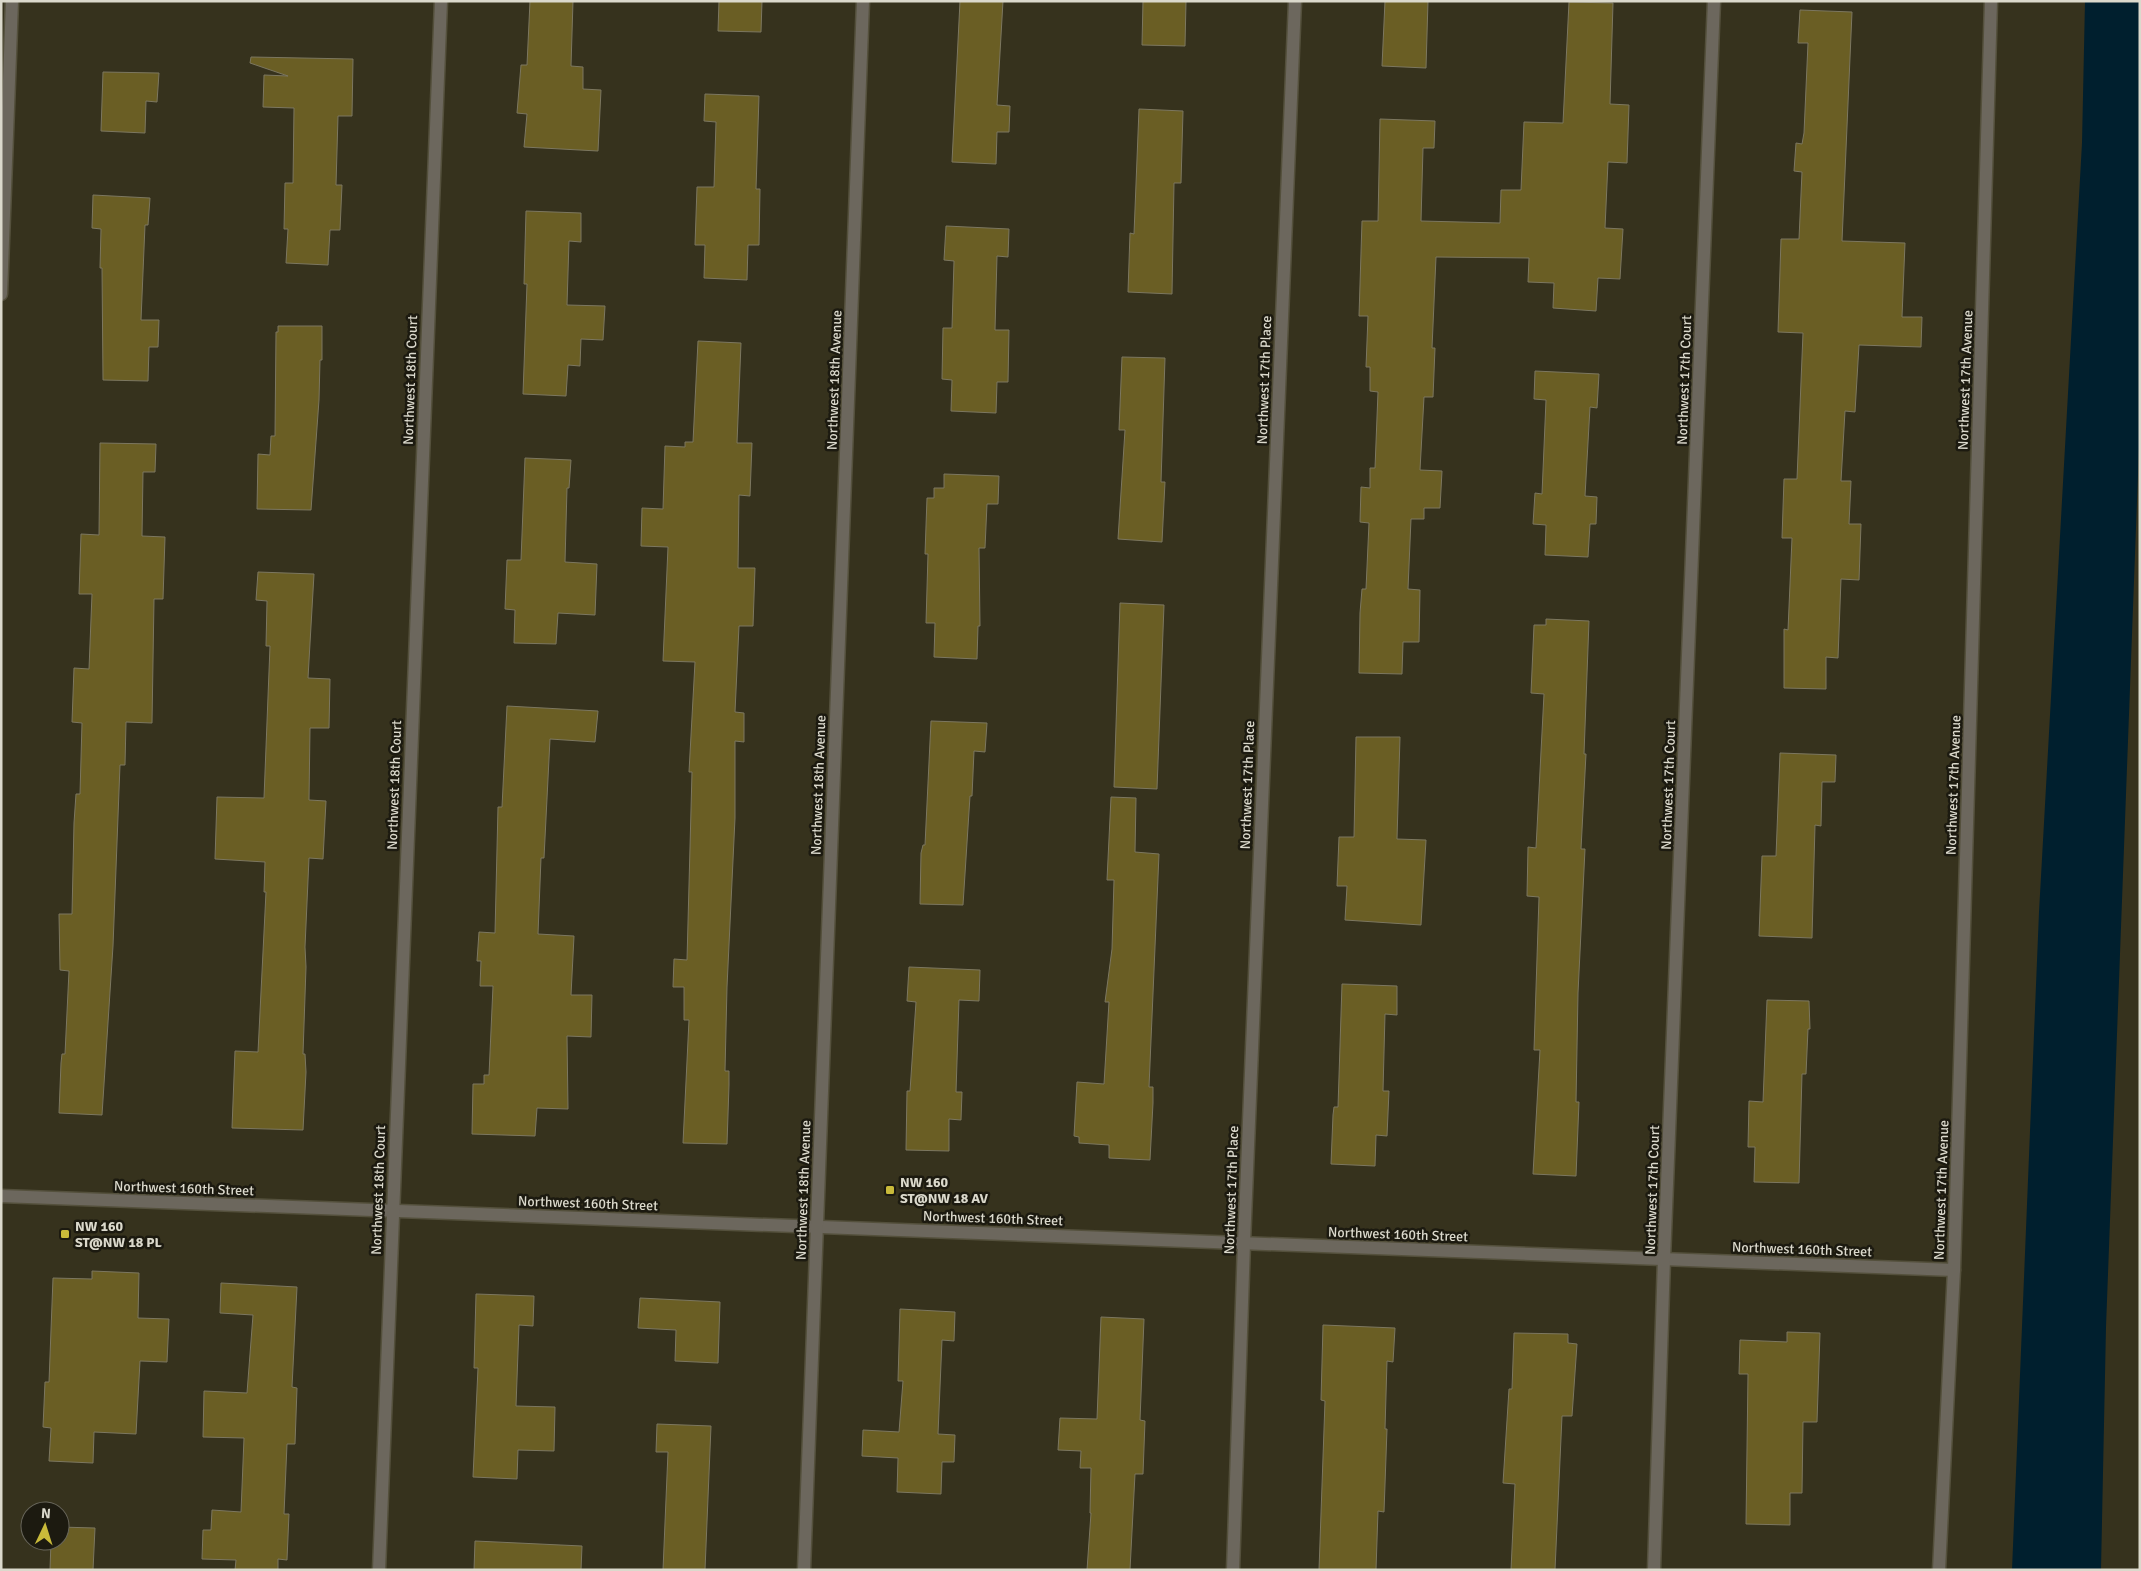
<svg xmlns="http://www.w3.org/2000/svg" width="2141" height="1571" font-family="Signika,sans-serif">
	<rect width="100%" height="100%" fill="#36321d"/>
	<!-- water -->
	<path fill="#001f2e" d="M 2085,1 L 2140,1 L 2140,421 L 2106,1327 L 2101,1570 L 2012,1570 L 2039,912 L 2082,143 Z"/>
	<!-- building -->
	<g fill="#6a5e24" stroke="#7c7760">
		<path d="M 530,1 L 573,1 L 571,66 L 583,67 L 583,89 L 601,90 L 598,151 L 524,147 L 527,114 L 517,113 L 521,65 L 527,65 Z"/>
		<path d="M 719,1 L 762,1 L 761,32 L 718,31 Z"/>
		<path d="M 960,1 L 1003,1 L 997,105 L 1010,106 L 1009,132 L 997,132 L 996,164 L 952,162 Z"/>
		<path d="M 1143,1 L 1186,1 L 1185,46 L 1142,45 Z"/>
		<path d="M 1385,1 L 1428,1 L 1426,68 L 1382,66 Z"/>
		<path d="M 1569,2 L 1613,3 L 1610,104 L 1629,105 L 1627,163 L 1608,162 L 1605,228 L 1623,229 L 1620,279 L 1598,278 L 1596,311 L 1553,308 L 1554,283 L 1528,282 L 1529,258 L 1436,257 L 1432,348 L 1435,348 L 1433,397 L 1424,397 L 1420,470 L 1442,471 L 1440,508 L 1424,508 L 1424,519 L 1411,519 L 1408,589 L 1420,590 L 1419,642 L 1403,642 L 1402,674 L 1359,673 L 1360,613 L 1362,589 L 1366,589 L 1369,523 L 1360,522 L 1361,487 L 1370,488 L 1370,468 L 1375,468 L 1378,392 L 1370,391 L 1370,367 L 1366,367 L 1368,316 L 1359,316 L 1362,221 L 1378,221 L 1380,119 L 1435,121 L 1434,148 L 1423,148 L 1421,221 L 1500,223 L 1501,190 L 1521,190 L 1524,122 L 1563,123 Z"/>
		<path d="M 1800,10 L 1852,12 L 1842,241 L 1905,243 L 1902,317 L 1922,317 L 1921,347 L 1859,345 L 1855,412 L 1845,411 L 1841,481 L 1851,481 L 1849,524 L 1861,524 L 1859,580 L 1841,579 L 1838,658 L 1826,657 L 1826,689 L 1784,688 L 1784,629 L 1788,630 L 1792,538 L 1782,538 L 1784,479 L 1797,479 L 1803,333 L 1778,332 L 1781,239 L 1799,239 L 1802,172 L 1794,171 L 1796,143 L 1802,144 L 1804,133 L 1808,43 L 1798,43 Z"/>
		<path d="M 251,57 L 353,59 L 352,116 L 338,116 L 336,185 L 342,185 L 340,230 L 330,230 L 328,265 L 286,263 L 288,229 L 284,229 L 285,183 L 293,183 L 294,108 L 263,107 L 264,75 L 288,76 L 250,63 Z"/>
		<path d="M 103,72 L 159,73 L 157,102 L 146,101 L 145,133 L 101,131 Z"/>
		<path d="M 705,94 L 759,96 L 756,189 L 760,189 L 759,245 L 748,245 L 747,280 L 704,278 L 705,245 L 695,245 L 697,187 L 714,187 L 716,122 L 704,121 Z"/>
		<path d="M 1139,109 L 1183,111 L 1181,183 L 1174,183 L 1172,294 L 1128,292 L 1130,233 L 1134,234 Z"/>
		<path d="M 93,195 L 150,198 L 148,225 L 145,225 L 141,320 L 159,320 L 158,347 L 149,347 L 148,381 L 103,380 L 102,268 L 100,268 L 101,229 L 92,228 Z"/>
		<path d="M 526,211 L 581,213 L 581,242 L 569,241 L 567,305 L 605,306 L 603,340 L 581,339 L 580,366 L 568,365 L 566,396 L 523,394 L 527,284 L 524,284 Z"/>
		<path d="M 946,226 L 1009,229 L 1008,257 L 997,256 L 995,330 L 1009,330 L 1008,382 L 997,382 L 996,413 L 951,411 L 952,380 L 942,379 L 943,328 L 952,328 L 954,261 L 944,260 Z"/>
		<path d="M 278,326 L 322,326 L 322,360 L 320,360 L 319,400 L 311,510 L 257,509 L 258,454 L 270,455 L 271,436 L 275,436 L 276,332 L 278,332 Z"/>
		<path d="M 698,341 L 741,343 L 737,443 L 752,443 L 750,496 L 739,495 L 738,568 L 755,568 L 753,626 L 739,626 L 735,712 L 744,713 L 744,742 L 735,741 L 735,818 L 727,987 L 725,1071 L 729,1071 L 729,1085 L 727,1144 L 683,1143 L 689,1020 L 684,1020 L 684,987 L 673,987 L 674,959 L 687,960 L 692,772 L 689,772 L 695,662 L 663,661 L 668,547 L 641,546 L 642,508 L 663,509 L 665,446 L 685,447 L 685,442 L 693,442 Z"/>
		<path d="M 1122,357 L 1165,358 L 1161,482 L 1165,482 L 1162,542 L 1118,539 L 1125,430 L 1119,430 Z"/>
		<path d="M 1535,371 L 1599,374 L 1597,408 L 1590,407 L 1585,496 L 1597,497 L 1596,524 L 1590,524 L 1588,557 L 1545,555 L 1546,525 L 1533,524 L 1535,493 L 1542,494 L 1546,400 L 1534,399 Z"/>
		<path d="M 100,443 L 156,444 L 155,472 L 143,472 L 142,536 L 165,537 L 163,599 L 154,599 L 152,723 L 126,722 L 125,765 L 120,765 L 113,946 L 102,1115 L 59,1113 L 61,1063 L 62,1054 L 65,1054 L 69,971 L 60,970 L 59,914 L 72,914 L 74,823 L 76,794 L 80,794 L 82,723 L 72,722 L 74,668 L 89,669 L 92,594 L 79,594 L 81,534 L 99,535 Z"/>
		<path d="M 525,458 L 571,460 L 569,488 L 567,488 L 565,562 L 597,564 L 595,615 L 558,613 L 556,644 L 514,643 L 515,610 L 505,609 L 507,560 L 521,560 Z"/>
		<path d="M 944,474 L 999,476 L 998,504 L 987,504 L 985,548 L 979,548 L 980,626 L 978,626 L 977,659 L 934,657 L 935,623 L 926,623 L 928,554 L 925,554 L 927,498 L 934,498 L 934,488 L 944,488 Z"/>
		<path d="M 258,572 L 314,574 L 308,678 L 330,679 L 329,728 L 310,728 L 309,800 L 326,801 L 323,859 L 309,858 L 305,947 L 306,967 L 303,1054 L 305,1054 L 306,1072 L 303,1130 L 232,1128 L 235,1051 L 258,1052 L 266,892 L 264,892 L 265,862 L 215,859 L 217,797 L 264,798 L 270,646 L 266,646 L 267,601 L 256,600 Z"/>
		<path d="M 1120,603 L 1164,605 L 1157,789 L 1114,787 Z"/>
		<path d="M 1546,619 L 1589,621 L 1584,754 L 1586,754 L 1581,849 L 1585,849 L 1578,993 L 1576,1102 L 1579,1102 L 1576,1176 L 1533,1174 L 1540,1050 L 1534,1050 L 1539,897 L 1527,896 L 1528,847 L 1536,848 L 1544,694 L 1531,693 L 1534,625 L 1546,625 Z"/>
		<path d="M 507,706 L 598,711 L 595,742 L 550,739 L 544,858 L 541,858 L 538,934 L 574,936 L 571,995 L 592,995 L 591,1037 L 567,1036 L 568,1109 L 537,1108 L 535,1136 L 472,1134 L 473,1084 L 484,1084 L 484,1075 L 489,1075 L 493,986 L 480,986 L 481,961 L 477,961 L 479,932 L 495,933 L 498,807 L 502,807 Z"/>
		<path d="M 931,721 L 987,723 L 985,752 L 974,751 L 972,796 L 970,796 L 963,905 L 920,904 L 921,853 L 923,845 L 925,845 Z"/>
		<path d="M 1356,737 L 1400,737 L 1397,839 L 1426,840 L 1421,925 L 1345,920 L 1347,886 L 1337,886 L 1339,837 L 1354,837 Z"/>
		<path d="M 1780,753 L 1836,755 L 1835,782 L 1822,782 L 1821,826 L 1815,825 L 1812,938 L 1759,936 L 1762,856 L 1776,856 Z"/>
		<path d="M 1111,797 L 1136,798 L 1135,852 L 1159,854 L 1149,1087 L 1153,1087 L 1153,1103 L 1150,1160 L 1109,1158 L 1109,1145 L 1079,1143 L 1079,1137 L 1074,1136 L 1077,1082 L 1104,1084 L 1109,1002 L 1105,1002 L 1112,949 L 1114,880 L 1107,880 Z"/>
		<path d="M 909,967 L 980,970 L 979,1001 L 959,1000 L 956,1092 L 962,1092 L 961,1120 L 949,1119 L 949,1151 L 906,1150 L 907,1091 L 910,1091 L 916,1002 L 907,1001 Z"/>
		<path d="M 1342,984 L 1397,986 L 1397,1015 L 1385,1014 L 1383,1091 L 1389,1091 L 1387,1136 L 1376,1135 L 1375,1166 L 1331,1164 L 1333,1115 L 1334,1107 L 1338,1107 Z"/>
		<path d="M 1767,1000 L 1809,1001 L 1810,1029 L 1808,1029 L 1806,1074 L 1802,1074 L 1799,1183 L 1754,1182 L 1755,1147 L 1748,1147 L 1749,1101 L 1763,1102 Z"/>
		<path d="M 92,1271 L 139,1273 L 138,1318 L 169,1319 L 167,1362 L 140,1361 L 136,1434 L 94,1432 L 93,1463 L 49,1461 L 51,1428 L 43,1427 L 45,1382 L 49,1382 L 53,1278 L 92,1279 Z"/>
		<path d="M 221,1283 L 297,1287 L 292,1387 L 297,1388 L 295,1444 L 287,1444 L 284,1514 L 289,1514 L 287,1560 L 278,1559 L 278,1570 L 235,1570 L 236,1560 L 202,1559 L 203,1530 L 211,1530 L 212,1510 L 241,1512 L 244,1438 L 203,1437 L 204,1391 L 247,1393 L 253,1315 L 220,1313 Z"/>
		<path d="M 476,1294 L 534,1296 L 533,1326 L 519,1325 L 516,1406 L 555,1407 L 554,1451 L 518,1450 L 517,1479 L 473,1477 L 478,1368 L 474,1368 Z"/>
		<path d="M 640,1298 L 720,1302 L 718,1363 L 675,1361 L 676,1330 L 638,1328 Z"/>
		<path d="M 900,1309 L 955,1312 L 954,1341 L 942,1340 L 938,1434 L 955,1435 L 954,1462 L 942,1462 L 941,1494 L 897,1492 L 898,1458 L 862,1456 L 863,1430 L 899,1432 L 903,1381 L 898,1381 Z"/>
		<path d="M 1101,1317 L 1144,1319 L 1140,1420 L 1145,1421 L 1143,1474 L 1135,1474 L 1130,1570 L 1087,1570 L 1091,1513 L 1090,1513 L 1091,1468 L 1080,1468 L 1081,1451 L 1058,1450 L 1060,1418 L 1097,1419 Z"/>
		<path d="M 1323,1325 L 1395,1328 L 1393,1362 L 1387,1361 L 1385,1429 L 1387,1429 L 1384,1512 L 1378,1511 L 1376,1570 L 1319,1570 L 1325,1401 L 1321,1400 Z"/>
		<path d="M 1787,1332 L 1820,1333 L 1817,1422 L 1803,1422 L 1802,1493 L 1790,1493 L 1790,1525 L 1746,1524 L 1748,1374 L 1739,1374 L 1740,1340 L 1787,1342 Z"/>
		<path d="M 1514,1333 L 1568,1334 L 1568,1343 L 1577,1344 L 1572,1416 L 1562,1416 L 1555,1570 L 1511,1570 L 1515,1484 L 1503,1483 L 1509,1389 L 1512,1389 Z"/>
		<path d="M 657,1424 L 711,1426 L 705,1570 L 663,1570 L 668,1452 L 656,1452 Z"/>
		<path d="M 60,1527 L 95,1528 L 93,1570 L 50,1570 L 51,1541 L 60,1541 Z"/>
		<path d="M 475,1541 L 582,1546 L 581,1570 L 474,1570 Z"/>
	</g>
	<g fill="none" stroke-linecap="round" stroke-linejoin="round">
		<defs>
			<g id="minor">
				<path d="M 1,294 L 12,1"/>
				<path d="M 1,1196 L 1954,1270"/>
				<path d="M 379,1570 L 441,1"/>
				<path d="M 804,1570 L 863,1"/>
				<path d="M 1233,1570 L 1244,1243 L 1295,1"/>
				<path d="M 1654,1570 L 1664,1259 L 1714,1"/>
			</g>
			<path id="tertiary" d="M 1939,1570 L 1954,1270 L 1991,1"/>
		</defs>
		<!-- minor casing -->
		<use href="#minor" stroke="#54503c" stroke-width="15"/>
		<!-- tertiary casing -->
		<use href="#tertiary" stroke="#54503c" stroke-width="15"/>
		<!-- minor -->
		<use href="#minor" stroke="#6c675d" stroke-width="12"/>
		<!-- tertiary -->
		<use href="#tertiary" stroke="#6c675d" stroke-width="12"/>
	</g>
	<!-- markers -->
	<g fill="#c9ba3a" stroke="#1c1a10" stroke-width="2">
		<rect x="885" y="1185" width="10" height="10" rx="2.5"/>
		<rect x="60" y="1229" width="10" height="10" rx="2.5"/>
	</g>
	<g text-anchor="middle" stroke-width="5" stroke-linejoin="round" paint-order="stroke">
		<!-- street labels -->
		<g font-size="14" fill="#dbd9cc" stroke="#1c1a10">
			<text transform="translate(410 380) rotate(-88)" y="5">Northwest 18th Court</text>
			<text transform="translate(834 380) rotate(-88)" y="5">Northwest 18th Avenue</text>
			<text transform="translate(1264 380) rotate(-88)" y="5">Northwest 17th Place</text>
			<text transform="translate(1684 380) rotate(-88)" y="5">Northwest 17th Court</text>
			<text transform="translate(1965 380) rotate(-88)" y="5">Northwest 17th Avenue</text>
			<text transform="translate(394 785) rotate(-88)" y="5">Northwest 18th Court</text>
			<text transform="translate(818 785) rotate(-88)" y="5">Northwest 18th Avenue</text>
			<text transform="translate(1247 785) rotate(-88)" y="5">Northwest 17th Place</text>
			<text transform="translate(1668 785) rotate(-88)" y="5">Northwest 17th Court</text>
			<text transform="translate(1953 785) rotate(-88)" y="5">Northwest 17th Avenue</text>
			<text transform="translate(184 1188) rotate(2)" y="5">Northwest 160th Street</text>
			<text transform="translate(378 1190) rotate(-88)" y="5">Northwest 18th Court</text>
			<text transform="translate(803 1190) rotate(-88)" y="5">Northwest 18th Avenue</text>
			<text transform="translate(1231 1190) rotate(-88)" y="5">Northwest 17th Place</text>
			<text transform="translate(1652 1190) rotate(-88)" y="5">Northwest 17th Court</text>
			<text transform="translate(1941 1190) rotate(-88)" y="5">Northwest 17th Avenue</text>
			<text transform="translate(588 1203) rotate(2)" y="5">Northwest 160th Street</text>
			<text transform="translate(993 1218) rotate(2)" y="5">Northwest 160th Street</text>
			<text transform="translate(1398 1234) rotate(2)" y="5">Northwest 160th Street</text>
			<text transform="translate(1802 1249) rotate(2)" y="5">Northwest 160th Street</text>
		</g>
		<!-- poi labels -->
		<g font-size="14" font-weight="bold" fill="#dbd9cc" stroke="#1c1a10" text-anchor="start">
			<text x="900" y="1187">NW 160<tspan x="900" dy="16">ST@NW 18 AV</tspan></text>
			<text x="75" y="1231">NW 160<tspan x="75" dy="16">ST@NW 18 PL</tspan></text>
		</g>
	</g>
	<!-- border -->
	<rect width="2141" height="1571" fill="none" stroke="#dbd9cc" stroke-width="5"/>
	<!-- north arrow -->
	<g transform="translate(45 1526) rotate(4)"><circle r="24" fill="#1c1a10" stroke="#68665b"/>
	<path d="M0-4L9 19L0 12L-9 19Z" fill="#c9ba3a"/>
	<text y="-8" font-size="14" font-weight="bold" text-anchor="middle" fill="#dbd9cc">N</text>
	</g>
</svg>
